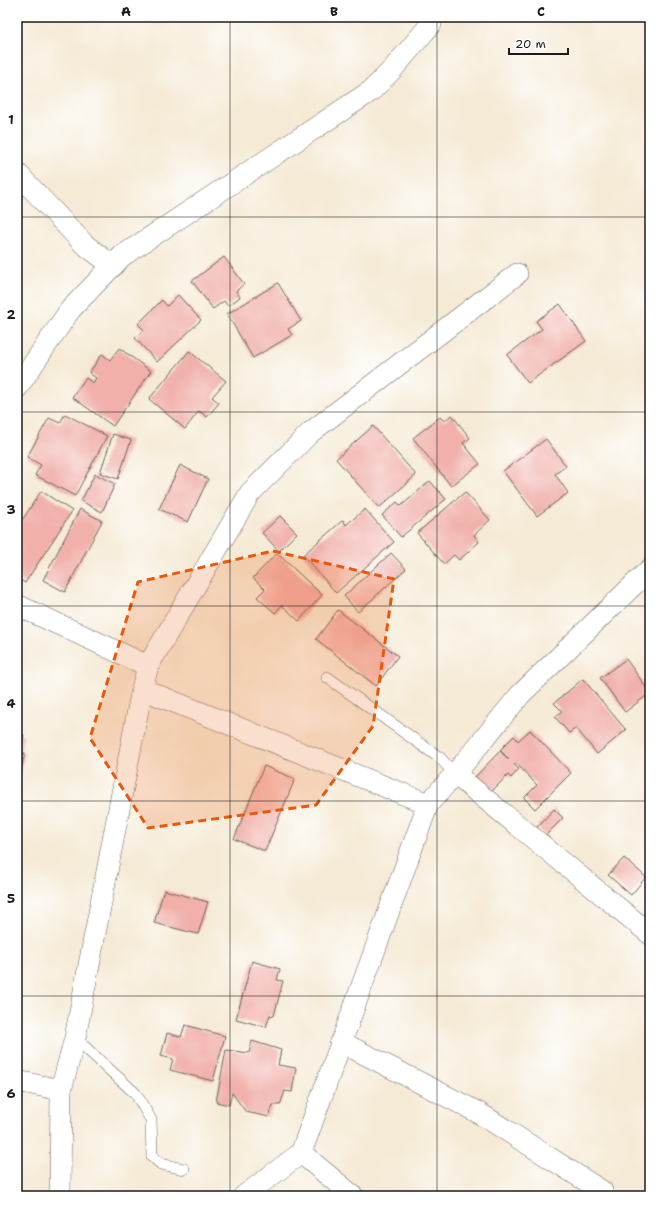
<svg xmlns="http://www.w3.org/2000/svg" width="667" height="1213" font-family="'Shantell Sans',sans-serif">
	<rect width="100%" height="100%" fill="#fff"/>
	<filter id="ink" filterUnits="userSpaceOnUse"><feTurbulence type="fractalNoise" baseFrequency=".025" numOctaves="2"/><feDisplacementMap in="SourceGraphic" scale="8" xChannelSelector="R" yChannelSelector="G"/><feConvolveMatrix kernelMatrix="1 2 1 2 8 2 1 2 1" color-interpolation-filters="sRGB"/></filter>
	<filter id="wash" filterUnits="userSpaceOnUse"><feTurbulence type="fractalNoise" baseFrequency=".012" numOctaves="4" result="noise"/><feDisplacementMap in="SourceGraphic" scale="16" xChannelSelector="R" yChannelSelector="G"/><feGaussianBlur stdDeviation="0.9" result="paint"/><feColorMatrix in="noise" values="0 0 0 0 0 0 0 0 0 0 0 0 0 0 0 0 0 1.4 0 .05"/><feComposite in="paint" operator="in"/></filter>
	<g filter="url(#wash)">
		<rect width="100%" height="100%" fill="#f5ead5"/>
		<g id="blocks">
			<!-- building -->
			<g fill="#f1b0aa">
				<path d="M 224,257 L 244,284 L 236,291 L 240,297 L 228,306 L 224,301 L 213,309 L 192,281 Z"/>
				<path d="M 278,283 L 301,321 L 288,329 L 292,335 L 253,358 L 227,314 Z"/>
				<path d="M 178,295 L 201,320 L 157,362 L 135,338 L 144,330 L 138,324 L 162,300 L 167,306 Z"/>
				<path d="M 560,304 L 586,341 L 528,383 L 507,355 L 542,329 L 536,321 Z"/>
				<path d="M 119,348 L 151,371 L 113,426 L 72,397 L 86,378 L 93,383 L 96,378 L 89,373 L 102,354 L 110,360 Z"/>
				<path d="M 189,351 L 226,381 L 212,397 L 219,403 L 207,417 L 199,411 L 185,429 L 149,399 Z"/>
				<path d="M 65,414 L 107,436 L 75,496 L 35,475 L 41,465 L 27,457 L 49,418 L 60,423 Z"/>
				<path d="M 452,415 L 470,438 L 463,443 L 480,464 L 451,486 L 413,438 L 440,417 L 444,421 Z"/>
				<path d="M 373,426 L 416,475 L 379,508 L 336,459 Z"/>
				<path d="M 113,434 L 131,440 L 118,479 L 100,473 Z"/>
				<path d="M 546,439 L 566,466 L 555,474 L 568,493 L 537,516 L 503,471 Z"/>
				<path d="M 180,465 L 208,479 L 188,522 L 159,509 Z"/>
				<path d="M 95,474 L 115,484 L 102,512 L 81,501 Z"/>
				<path d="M 430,481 L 446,499 L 401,537 L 382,515 L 397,502 L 401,506 Z"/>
				<path d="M 41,491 L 72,511 L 25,583 L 17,578 L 17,528 Z"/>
				<path d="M 465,492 L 490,520 L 474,535 L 479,542 L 459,560 L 454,555 L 444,564 L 417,533 Z"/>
				<path d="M 80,509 L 102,521 L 65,592 L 43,580 Z"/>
				<path d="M 365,509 L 394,542 L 336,593 L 303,555 L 343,520 L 346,525 Z"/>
				<path d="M 280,516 L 297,533 L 279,551 L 262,533 Z"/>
				<path d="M 277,553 L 322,595 L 299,621 L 282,605 L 275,613 L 257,597 L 265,589 L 253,578 Z"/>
				<path d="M 391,553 L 406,569 L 358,612 L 344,596 Z"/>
				<path d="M 338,610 L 398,656 L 376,686 L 316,639 Z"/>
				<path d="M 626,659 L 650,693 L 625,712 L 600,678 Z"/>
				<path d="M 583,679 L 626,730 L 597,754 L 576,728 L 569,733 L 555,717 L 562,711 L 554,703 Z"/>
				<path d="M 530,730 L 571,773 L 535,809 L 524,798 L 537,785 L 516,763 L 514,765 L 519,769 L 511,778 L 508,775 L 491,792 L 475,777 L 500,751 L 509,760 L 500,750 L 514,736 L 518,741 Z"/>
				<path d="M 17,734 L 24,735 L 20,752 L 25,753 L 18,783 Z"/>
				<path d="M 264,766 L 295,779 L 265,851 L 234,839 Z"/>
				<path d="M 554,809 L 563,818 L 545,836 L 537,827 Z"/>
				<path d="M 624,858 L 646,877 L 631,895 L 608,875 Z"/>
				<path d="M 164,890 L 208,902 L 198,934 L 154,923 Z"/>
				<path d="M 252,961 L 280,969 L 277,980 L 283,981 L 274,1016 L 270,1015 L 266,1027 L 236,1019 Z"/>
				<path d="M 185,1025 L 225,1036 L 213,1081 L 170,1070 L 173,1059 L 161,1056 L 167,1033 L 181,1037 Z"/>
				<path d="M 252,1041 L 281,1050 L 278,1065 L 296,1068 L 292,1092 L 285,1091 L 280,1105 L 273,1105 L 269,1117 L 246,1112 L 232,1093 L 229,1105 L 216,1102 L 226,1050 L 249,1053 Z"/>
			</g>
		</g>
	</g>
	<g filter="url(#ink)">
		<use href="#blocks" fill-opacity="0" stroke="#68645d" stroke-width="1"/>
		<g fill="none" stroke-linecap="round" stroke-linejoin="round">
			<defs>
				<g id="service">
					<path d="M 327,677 L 440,758 L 455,774"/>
					<path d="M 75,1038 L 136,1094 L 151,1120 L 152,1156 L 161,1164 L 184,1169"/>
				</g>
				<g id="minor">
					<path d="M 17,173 L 84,244 L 113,266"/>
					<path d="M 17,388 L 70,310 L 122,256 L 371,91 L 392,70 L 431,24"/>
					<path d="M 17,605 L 148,666"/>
					<path d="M 142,689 L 428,804"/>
					<path d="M 455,774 L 650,934"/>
					<path d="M 341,1042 L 479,1113 L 602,1191"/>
					<path d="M 17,1081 L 61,1090"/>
					<path d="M 301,1153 L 353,1196"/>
					<path d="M 60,1196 L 61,1090 L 75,1038 L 142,689 L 148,666 L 250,493 L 311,432 L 517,274"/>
					<path d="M 244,1196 L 301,1153 L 428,804 L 455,774 L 520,695 L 650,569"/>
				</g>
			</defs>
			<!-- service casing -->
			<use href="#service" stroke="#68645d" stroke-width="12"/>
			<!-- minor casing -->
			<use href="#minor" stroke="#68645d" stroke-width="22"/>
			<!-- service -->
			<use href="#service" stroke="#fff" stroke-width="11"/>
			<!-- minor -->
			<use href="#minor" stroke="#fff" stroke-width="21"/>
		</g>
	</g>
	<!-- marked area -->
	<path fill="#e8590c" fill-opacity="0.2" stroke="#e8590c" stroke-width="3" stroke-dasharray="8 5" stroke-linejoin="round" d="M 273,551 L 394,579 L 373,726 L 316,805 L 148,828 L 90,738 L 138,582 Z"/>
	<!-- grid -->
	<path fill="none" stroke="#1c1c1c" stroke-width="1" stroke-opacity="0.55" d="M 230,17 L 230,1196M 437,17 L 437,1196M 17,217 L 650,217M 17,412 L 650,412M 17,606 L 650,606M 17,801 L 650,801M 17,996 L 650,996"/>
	<!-- margin -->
	<rect width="667" height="1213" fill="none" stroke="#fff" stroke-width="44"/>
	<!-- scale -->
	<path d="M509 48v6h59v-6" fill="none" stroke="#1c1c1c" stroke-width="2"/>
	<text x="515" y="48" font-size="12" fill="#1c1c1c" stroke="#ffffff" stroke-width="3" paint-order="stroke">20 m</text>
	<rect x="22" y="22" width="623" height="1169" fill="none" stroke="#1c1c1c" stroke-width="1.5"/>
	<g font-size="13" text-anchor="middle" font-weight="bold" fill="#1c1c1c">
		<text x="126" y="16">A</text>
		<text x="334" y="16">B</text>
		<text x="541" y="16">C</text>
		<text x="11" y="124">1</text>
		<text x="11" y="319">2</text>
		<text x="11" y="514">3</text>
		<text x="11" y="708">4</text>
		<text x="11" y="903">5</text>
		<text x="11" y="1098">6</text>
	</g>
</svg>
